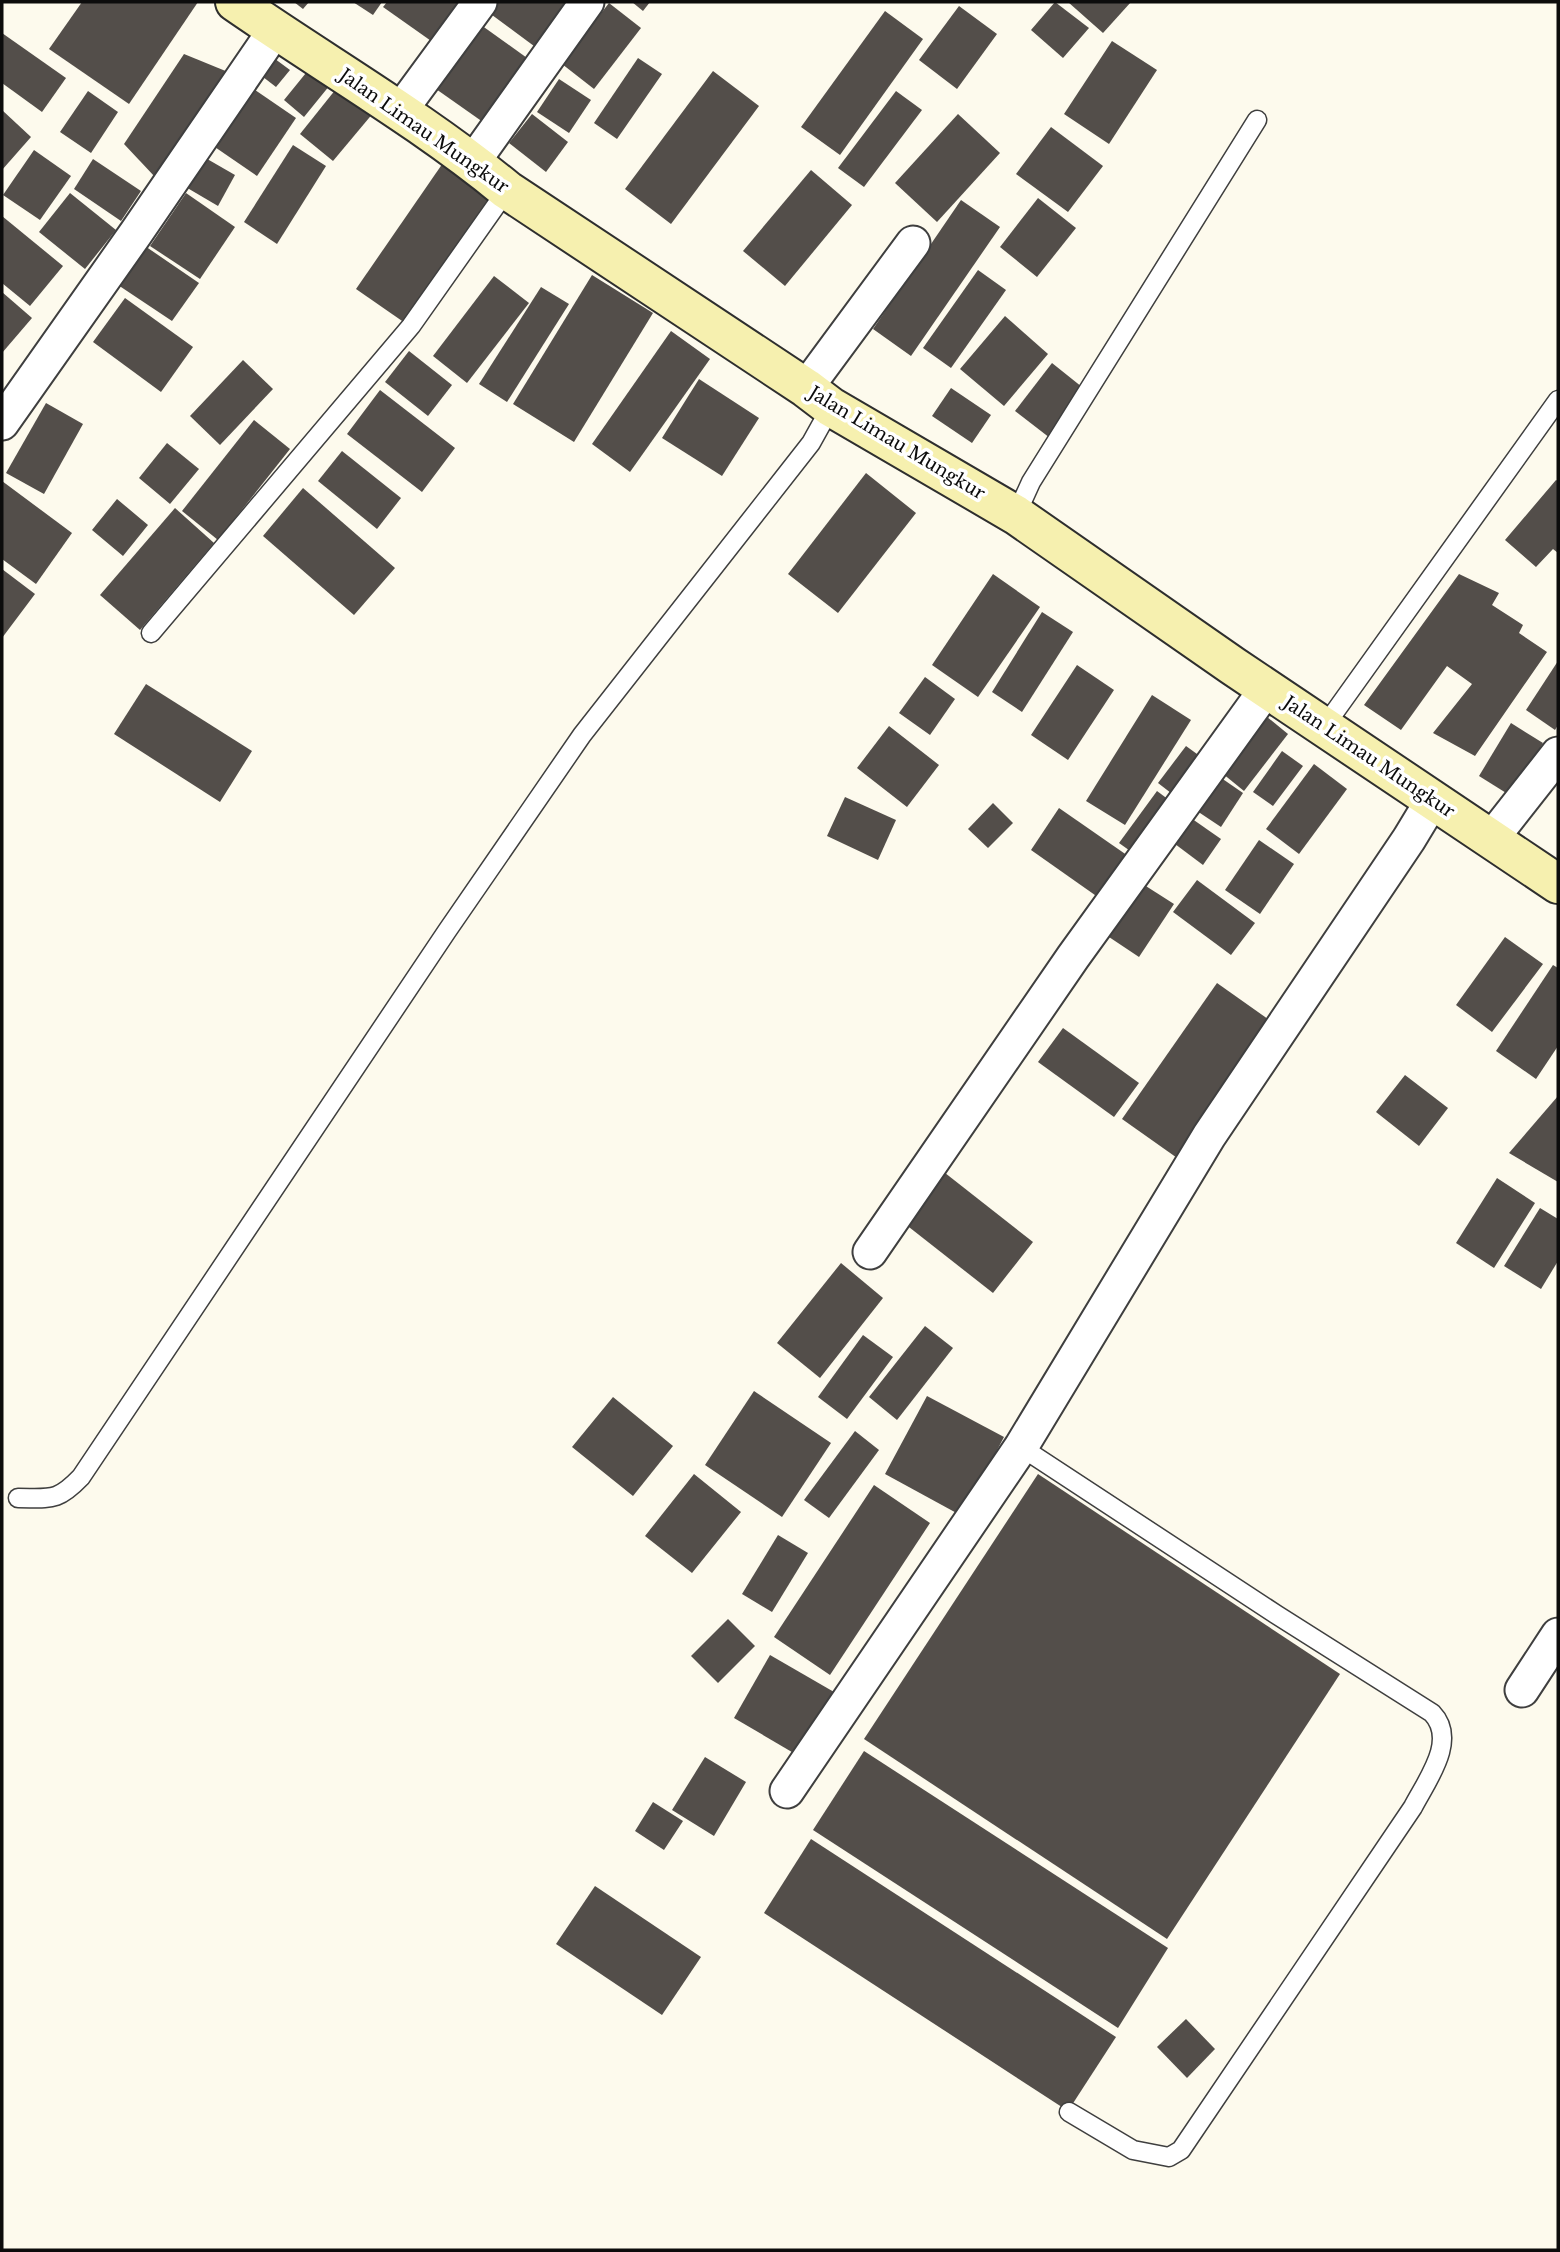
<svg xmlns="http://www.w3.org/2000/svg" width="1560" height="2252" font-family="'Libre Baskerville',serif">
	<rect width="100%" height="100%" fill="#fdfaed"/>
	<!-- building -->
	<g fill="#534e4a">
		<path d="M 82,2 L 198,2 L 129,104 L 49,49 Z"/>
		<path d="M 294,2 L 309,2 L 303,9 Z"/>
		<path d="M 353,2 L 382,2 L 373,15 Z"/>
		<path d="M 387,2 L 464,2 L 434,43 L 383,7 Z"/>
		<path d="M 495,2 L 572,2 L 538,49 L 488,12 Z"/>
		<path d="M 632,2 L 650,2 L 643,11 Z"/>
		<path d="M 1055,2 L 1089,28 L 1063,58 L 1031,30 Z"/>
		<path d="M 1068,2 L 1131,2 L 1103,33 Z"/>
		<path d="M 609,3 L 641,28 L 594,89 L 562,64 Z"/>
		<path d="M 959,6 L 997,34 L 957,89 L 919,60 Z"/>
		<path d="M 885,11 L 923,39 L 840,155 L 801,127 Z"/>
		<path d="M 481,25 L 534,63 L 490,127 L 436,89 Z"/>
		<path d="M 2,33 L 66,78 L 42,112 L 2,83 Z"/>
		<path d="M 1112,41 L 1157,70 L 1109,144 L 1064,114 Z"/>
		<path d="M 267,53 L 290,70 L 276,87 L 254,70 Z"/>
		<path d="M 184,54 L 228,72 L 155,177 L 124,144 Z"/>
		<path d="M 638,58 L 662,74 L 617,139 L 594,123 Z"/>
		<path d="M 310,68 L 330,85 L 304,117 L 284,100 Z"/>
		<path d="M 713,71 L 759,106 L 671,224 L 625,189 Z"/>
		<path d="M 559,79 L 591,100 L 569,133 L 537,112 Z"/>
		<path d="M 340,84 L 374,112 L 333,161 L 300,134 Z"/>
		<path d="M 248,85 L 296,118 L 257,176 L 209,143 Z"/>
		<path d="M 88,91 L 118,112 L 91,153 L 60,132 Z"/>
		<path d="M 896,91 L 922,110 L 864,187 L 838,168 Z"/>
		<path d="M 2,110 L 31,137 L 2,170 Z"/>
		<path d="M 532,114 L 568,142 L 546,172 L 509,143 Z"/>
		<path d="M 958,114 L 1000,153 L 937,222 L 895,183 Z"/>
		<path d="M 1051,127 L 1103,166 L 1068,212 L 1016,174 Z"/>
		<path d="M 293,145 L 326,166 L 277,244 L 244,222 Z"/>
		<path d="M 34,150 L 71,176 L 40,220 L 3,195 Z"/>
		<path d="M 202,156 L 235,175 L 218,206 L 184,186 Z"/>
		<path d="M 93,159 L 141,191 L 121,221 L 74,189 Z"/>
		<path d="M 445,160 L 494,195 L 405,323 L 356,289 Z"/>
		<path d="M 811,170 L 852,205 L 785,286 L 743,251 Z"/>
		<path d="M 70,193 L 116,230 L 85,269 L 39,232 Z"/>
		<path d="M 186,193 L 235,227 L 200,279 L 150,246 Z"/>
		<path d="M 1038,198 L 1076,228 L 1037,277 L 1000,247 Z"/>
		<path d="M 961,200 L 1000,227 L 911,356 L 873,329 Z"/>
		<path d="M 2,216 L 63,266 L 30,306 L 2,283 Z"/>
		<path d="M 142,244 L 199,283 L 172,321 L 115,283 Z"/>
		<path d="M 978,270 L 1006,290 L 951,368 L 923,348 Z"/>
		<path d="M 592,275 L 653,313 L 574,442 L 513,404 Z"/>
		<path d="M 494,276 L 529,303 L 467,383 L 433,356 Z"/>
		<path d="M 541,287 L 569,304 L 507,402 L 479,384 Z"/>
		<path d="M 2,292 L 32,318 L 2,353 Z"/>
		<path d="M 125,298 L 193,347 L 161,392 L 93,342 Z"/>
		<path d="M 1005,316 L 1048,354 L 1004,406 L 960,369 Z"/>
		<path d="M 671,331 L 710,359 L 630,472 L 592,444 Z"/>
		<path d="M 409,351 L 452,385 L 428,416 L 385,382 Z"/>
		<path d="M 243,360 L 273,389 L 220,445 L 190,416 Z"/>
		<path d="M 1052,363 L 1087,391 L 1050,438 L 1015,411 Z"/>
		<path d="M 699,379 L 759,418 L 722,476 L 662,438 Z"/>
		<path d="M 951,388 L 991,415 L 972,443 L 932,416 Z"/>
		<path d="M 380,390 L 455,448 L 422,492 L 347,434 Z"/>
		<path d="M 46,403 L 83,424 L 44,494 L 6,473 Z"/>
		<path d="M 254,420 L 290,449 L 218,540 L 182,511 Z"/>
		<path d="M 167,443 L 199,469 L 170,504 L 139,478 Z"/>
		<path d="M 342,451 L 401,498 L 377,529 L 318,481 Z"/>
		<path d="M 866,473 L 916,513 L 838,613 L 788,574 Z"/>
		<path d="M 1556,480 L 1558,481 L 1558,553 L 1553,549 L 1536,567 L 1505,540 Z"/>
		<path d="M 2,481 L 72,533 L 36,584 L 2,559 Z"/>
		<path d="M 303,488 L 395,568 L 354,615 L 263,536 Z"/>
		<path d="M 117,499 L 148,525 L 123,556 L 92,530 Z"/>
		<path d="M 175,508 L 214,543 L 140,630 L 100,595 Z"/>
		<path d="M 2,569 L 35,594 L 2,638 Z"/>
		<path d="M 993,574 L 1040,607 L 978,697 L 932,665 Z"/>
		<path d="M 1459,574 L 1499,593 L 1492,605 L 1523,625 L 1519,633 L 1547,652 L 1475,756 L 1433,733 L 1472,684 L 1447,666 L 1401,730 L 1364,705 Z"/>
		<path d="M 1042,612 L 1073,632 L 1022,712 L 992,692 Z"/>
		<path d="M 1558,661 L 1558,725 L 1555,730 L 1526,710 Z"/>
		<path d="M 1077,665 L 1114,690 L 1068,760 L 1031,735 Z"/>
		<path d="M 925,677 L 955,699 L 930,735 L 899,713 Z"/>
		<path d="M 146,684 L 252,751 L 220,802 L 114,734 Z"/>
		<path d="M 1152,695 L 1191,720 L 1125,825 L 1086,801 Z"/>
		<path d="M 1261,712 L 1288,734 L 1244,791 L 1217,769 Z"/>
		<path d="M 1511,723 L 1543,743 L 1511,796 L 1479,776 Z"/>
		<path d="M 889,726 L 939,765 L 907,807 L 857,768 Z"/>
		<path d="M 1186,746 L 1208,762 L 1180,800 L 1158,783 Z"/>
		<path d="M 1282,751 L 1303,766 L 1273,806 L 1253,792 Z"/>
		<path d="M 1314,764 L 1347,789 L 1299,854 L 1266,829 Z"/>
		<path d="M 1214,773 L 1243,793 L 1221,827 L 1191,807 Z"/>
		<path d="M 1157,791 L 1177,806 L 1140,858 L 1119,843 Z"/>
		<path d="M 845,797 L 896,820 L 878,860 L 827,836 Z"/>
		<path d="M 993,803 L 1013,823 L 988,848 L 968,829 Z"/>
		<path d="M 1059,808 L 1131,858 L 1102,900 L 1031,850 Z"/>
		<path d="M 1188,816 L 1221,839 L 1203,865 L 1171,841 Z"/>
		<path d="M 1259,840 L 1294,864 L 1260,914 L 1225,890 Z"/>
		<path d="M 1197,880 L 1255,923 L 1231,955 L 1173,912 Z"/>
		<path d="M 1138,881 L 1174,904 L 1139,957 L 1103,933 Z"/>
		<path d="M 1505,937 L 1543,964 L 1492,1032 L 1456,1005 Z"/>
		<path d="M 1553,965 L 1558,968 L 1558,1046 L 1536,1079 L 1496,1051 Z"/>
		<path d="M 1217,983 L 1275,1024 L 1180,1160 L 1122,1119 Z"/>
		<path d="M 1063,1028 L 1139,1083 L 1114,1117 L 1038,1062 Z"/>
		<path d="M 1405,1075 L 1448,1108 L 1419,1146 L 1376,1112 Z"/>
		<path d="M 1558,1096 L 1558,1182 L 1509,1153 Z"/>
		<path d="M 940,1169 L 1033,1242 L 993,1293 L 900,1220 Z"/>
		<path d="M 1497,1178 L 1535,1203 L 1494,1268 L 1456,1243 Z"/>
		<path d="M 1540,1208 L 1558,1219 L 1558,1261 L 1541,1289 L 1504,1266 Z"/>
		<path d="M 841,1263 L 883,1298 L 820,1378 L 777,1343 Z"/>
		<path d="M 925,1326 L 953,1348 L 897,1420 L 869,1397 Z"/>
		<path d="M 863,1335 L 893,1357 L 847,1419 L 818,1397 Z"/>
		<path d="M 754,1391 L 831,1443 L 782,1517 L 705,1465 Z"/>
		<path d="M 927,1396 L 1004,1437 L 962,1516 L 885,1474 Z"/>
		<path d="M 613,1397 L 673,1446 L 633,1496 L 572,1447 Z"/>
		<path d="M 855,1431 L 879,1450 L 829,1518 L 804,1500 Z"/>
		<path d="M 694,1474 L 741,1512 L 692,1573 L 645,1536 Z"/>
		<path d="M 1038,1474 L 1340,1674 L 1167,1939 L 864,1739 Z"/>
		<path d="M 874,1485 L 930,1523 L 830,1675 L 774,1637 Z"/>
		<path d="M 778,1535 L 808,1553 L 772,1612 L 742,1594 Z"/>
		<path d="M 728,1619 L 755,1646 L 718,1683 L 691,1656 Z"/>
		<path d="M 770,1655 L 834,1692 L 797,1755 L 734,1718 Z"/>
		<path d="M 864,1751 L 1168,1948 L 1118,2028 L 813,1830 Z"/>
		<path d="M 705,1757 L 746,1782 L 714,1836 L 672,1810 Z"/>
		<path d="M 653,1802 L 683,1821 L 664,1850 L 635,1831 Z"/>
		<path d="M 811,1839 L 1116,2037 L 1068,2111 L 764,1913 Z"/>
		<path d="M 595,1886 L 701,1957 L 662,2015 L 556,1944 Z"/>
		<path d="M 1186,2019 L 1215,2049 L 1187,2078 L 1157,2047 Z"/>
	</g>
	<g fill="none" stroke-linecap="round" stroke-linejoin="round">
		<defs>
			<g id="lane">
				<path d="M 1016,515 L 1031,482 L 1257,120"/>
				<path d="M 151,633 L 411,326 L 507,190"/>
				<path d="M 1324,727 L 1558,400"/>
				<path d="M 1021,1447 L 1277,1615 L 1432,1713 C 1458,1740 1427,1780 1413,1807 L 1181,2150 L 1169,2157 L 1133,2150 L 1069,2112"/>
				<path d="M 18,1498 C 51,1498 57,1502 81,1477 L 447,931 L 582,735 L 811,443 L 831,407"/>
			</g>
			<g id="street">
				<path d="M 400,111 L 480,2"/>
				<path d="M 473,162 L 587,2"/>
				<path d="M 806,388 L 913,243"/>
				<path d="M 2,423 L 136,233 L 275,30"/>
				<path d="M 1492,838 L 1558,754"/>
				<path d="M 870,1252 L 1073,957 L 1267,688"/>
				<path d="M 1522,1690 L 1558,1635"/>
				<path d="M 787,1791 L 1021,1447 L 1209,1136 L 1409,839 L 1432,801"/>
			</g>
			<path id="secondary" d="M 235,2 C 326,65 422,120 507,190 L 806,388 L 831,407 L 1016,515 L 1233,666 L 1558,884"/>
		</defs>
		<!-- lane casing -->
		<use href="#lane" stroke="#3f3f3f" stroke-width="21"/>
		<!-- street casing -->
		<use href="#street" stroke="#3f3f3f" stroke-width="37"/>
		<!-- secondary casing -->
		<use href="#secondary" stroke="#2e2e2e" stroke-width="42"/>
		<!-- lane -->
		<use href="#lane" stroke="#fff" stroke-width="18"/>
		<!-- street -->
		<use href="#street" stroke="#fff" stroke-width="33"/>
		<!-- secondary -->
		<use href="#secondary" stroke="#f6f0af" stroke-width="38"/>
	</g>
	<g text-anchor="middle" stroke-width="7" stroke-linejoin="round" paint-order="stroke">
		<!-- street labels -->
		<g font-size="18" fill="#0c0c0c" stroke="#fff">
			<text transform="translate(424 131) rotate(35)" y="6">Jalan Limau Mungkur</text>
			<text transform="translate(897 443) rotate(31)" y="6">Jalan Limau Mungkur</text>
			<text transform="translate(1369 757) rotate(34)" y="6">Jalan Limau Mungkur</text>
		</g>
	</g>
	<!-- border -->
	<rect width="1560" height="2252" fill="none" stroke="#0c0c0c" stroke-width="7"/>
</svg>
